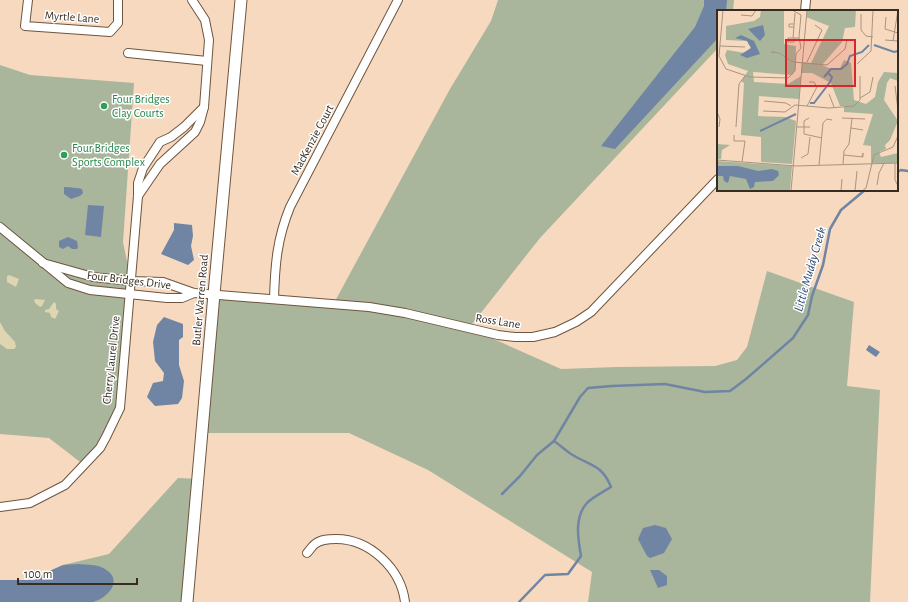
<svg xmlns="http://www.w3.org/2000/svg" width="908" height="602" font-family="'Alegreya Sans',sans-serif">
	<rect width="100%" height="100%" fill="#f6d9bf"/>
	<!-- green -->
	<g fill="#a9b69c">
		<path d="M 498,0 L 734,0 L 733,11 L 718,11 L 718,48 L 540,238 L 469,328 L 561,369 L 617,367 L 715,366 L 737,360 L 747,347 L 767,271 L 854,302 L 847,386 L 880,390 L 870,602 L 588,602 L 592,572 L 428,470 L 349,433 L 202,433 L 214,294 L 334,303 L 450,89 L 491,21 Z"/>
		<path d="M 0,65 L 30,75 L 134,83 L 123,242 L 131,281 L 120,408 L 106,437 L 84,465 L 49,438 L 0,434 Z"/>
		<path d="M 178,478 L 199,479 L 187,602 L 0,602 L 0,580 L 35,580 L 45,573 L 63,565 L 109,554 Z"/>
	</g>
	<!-- sand -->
	<g fill="#dfd5b0">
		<path d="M 9,275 L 19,279 L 16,287 L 7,282 L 7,276 Z"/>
		<path d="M 36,299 L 45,300 L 42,306 L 40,307 L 35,303 L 34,300 Z"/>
		<path d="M 54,302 L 56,304 L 56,309 L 59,311 L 55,319 L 51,317 L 50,313 L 45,312 L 45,310 L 49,309 Z"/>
		<path d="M 0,322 L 5,331 L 15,342 L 16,347 L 14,349 L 7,349 L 0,344 Z"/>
	</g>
	<!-- water -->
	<g fill="#7085a4">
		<path d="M 704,0 L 727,0 L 726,11 L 718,11 L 718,38 L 615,149 L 601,146 L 695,27 L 704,6 Z"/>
		<path d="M 64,187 C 67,187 80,188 82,189 L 83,193 L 80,196 L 71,199 L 64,194 Z"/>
		<path d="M 88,205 L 104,206 L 101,237 L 85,235 Z"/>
		<path d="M 174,223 L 192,225 L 193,236 L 191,246 L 194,260 L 188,265 L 161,254 L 174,230 Z"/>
		<path d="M 68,237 L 77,241 L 78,247 L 77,249 L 72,249 L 68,246 L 63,249 L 59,247 L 59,241 Z"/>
		<path d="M 164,317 L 183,324 L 183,337 L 179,340 L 179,365 L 184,381 L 182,398 L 178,404 L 155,406 L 147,397 L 153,383 L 163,381 L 164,373 L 155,361 L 153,342 L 157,325 Z"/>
		<path d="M 869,345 L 880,352 L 876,357 L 866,350 Z"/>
		<path d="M 655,525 L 666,528 L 672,539 L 664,553 L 650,558 L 647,556 L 638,539 L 643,528 Z"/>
		<path d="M 78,564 C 87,565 98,564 105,569 C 124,580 108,598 93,602 C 86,602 76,602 68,602 C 46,602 23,602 0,602 L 0,580 L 35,580 L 45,573 L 63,565 Z"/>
		<path d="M 650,570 L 659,570 L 667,576 L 667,585 L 658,588 Z"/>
	</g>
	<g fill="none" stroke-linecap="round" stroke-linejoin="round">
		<!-- stream -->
		<g stroke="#7085a4" stroke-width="2.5">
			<path d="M 897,172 L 901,170 L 908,171"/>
			<path d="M 502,494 L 520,476 L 537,455 L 554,441 L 580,397 L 588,388 L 612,386 L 665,384 L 705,392 L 730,391 L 746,379 L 793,338 L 808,315 L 812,296 L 823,265 L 830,229 L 841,210 L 865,190"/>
			<path d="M 519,602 L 545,575 L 568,574 L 581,556 C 578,539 574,517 587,503 C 593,497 603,492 611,487 C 602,464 590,466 571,454 C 565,450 560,445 554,441"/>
		</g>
		<defs>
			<g id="street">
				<path d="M 28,0 L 25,26 L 110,32 L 118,23 L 118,0"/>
				<path d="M 805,11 L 806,0"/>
				<path d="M 128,53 L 207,61"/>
				<path d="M 138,196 L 160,164 L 195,132 L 200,122 L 204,107 L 209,40 L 205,20 L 192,0"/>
				<path d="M 0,227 L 68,283 L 90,290 L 167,298 L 182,298 L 194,293"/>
				<path d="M 43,263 L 93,277 L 131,281 L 163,282 L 194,293 L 369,307 L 405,313 L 498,335 L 515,337 L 533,337 L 555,332 L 576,322 L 591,312 L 718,179"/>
				<path d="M 274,299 C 275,264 277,239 290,207 L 398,0"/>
				<path d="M 0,507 L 30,503 L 65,485 L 100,448 L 106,437 L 120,408 L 138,196 L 138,183 L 143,168 L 160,142 L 171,137 L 184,127 L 204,107"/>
				<path d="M 307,553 C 310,550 312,546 315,544 C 321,539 329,539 336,539 C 370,539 401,569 405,602"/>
			</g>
			<path id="secondary" d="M 187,602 L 214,294 L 241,0"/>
		</defs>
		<!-- street casing -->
		<use href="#street" stroke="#6e553f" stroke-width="10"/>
		<!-- secondary casing -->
		<use href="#secondary" stroke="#6e553f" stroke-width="13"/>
		<!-- street -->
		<use href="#street" stroke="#fff" stroke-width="8"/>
		<!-- secondary -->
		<use href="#secondary" stroke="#fff" stroke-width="11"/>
	</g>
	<!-- markers -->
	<g fill="#2e9e5b" stroke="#fff" stroke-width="1.5">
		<circle cx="104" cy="106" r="4"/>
		<circle cx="64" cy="155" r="4"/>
	</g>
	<g text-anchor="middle" stroke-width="3" stroke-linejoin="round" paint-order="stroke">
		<!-- street labels -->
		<g font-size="12" fill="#372c22" stroke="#fff">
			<text transform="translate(72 17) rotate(4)" y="4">Myrtle Lane</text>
			<text transform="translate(312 140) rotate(-62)" y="4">MacKenzie Court</text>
			<text transform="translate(129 280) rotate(7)" y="4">Four Bridges Drive</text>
			<text transform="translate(200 300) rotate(-85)" y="4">Butler Warren Road</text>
			<text transform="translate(498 321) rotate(9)" y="4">Ross Lane</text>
			<text transform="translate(111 360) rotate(-84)" y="4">Cherry Laurel Drive</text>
		</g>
		<!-- leisure labels -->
		<g font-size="12" fill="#27864d" stroke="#fff" text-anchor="start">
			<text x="112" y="103">Four Bridges<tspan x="112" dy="14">Clay Courts</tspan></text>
			<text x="72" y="152">Four Bridges<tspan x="72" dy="14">Sports Complex</tspan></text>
		</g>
		<!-- water labels -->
		<g font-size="13" font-style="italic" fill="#2f4c79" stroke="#fff">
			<text transform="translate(809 269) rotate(-74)" y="5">Little Muddy Creek</text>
		</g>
	</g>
	<!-- overview -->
	<g transform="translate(717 10)">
		<rect width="181" height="181" fill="#f6d9bf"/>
		<path d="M 44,0 L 67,0 L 67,34 L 79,36 L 78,61 L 75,65 L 36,62 L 37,72 L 71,74 L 84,66 L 82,89 L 42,86 L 41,106 L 68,107 L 79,111 L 75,154 L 44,152 L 44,127 L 24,125 L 27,73 L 24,71 L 31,61 L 11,54 L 8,45 L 10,40 L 28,43 L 34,38 L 30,31 L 9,30 L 9,16 L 37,11 L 43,7 ZM 90,0 L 139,0 L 138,17 L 128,18 L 125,32 L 105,55 L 112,58 L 123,58 L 127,50 L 134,53 L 137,90 L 149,94 L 158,87 L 161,72 L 167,62 L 181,63 L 181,71 L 173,68 L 170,73 L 167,90 L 181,111 L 173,130 L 168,135 L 169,139 L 162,142 L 164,147 L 181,143 L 181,153 L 154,153 L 154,136 L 146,135 L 156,104 L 127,102 L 127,96 L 123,96 L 114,73 L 95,63 L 84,63 L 85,52 L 94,53 L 112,16 L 89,7 ZM 0,134 L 13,135 L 5,140 L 4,149 L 0,149 ZM 0,151 L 75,156 L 73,181 L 0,181 Z" fill="#a9b69c"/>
		<path d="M 46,15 L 48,25 L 43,31 L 31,19 ZM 24,25 L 37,31 L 43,44 L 30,48 L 23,45 L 34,38 L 30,31 L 18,28 ZM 0,156 L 21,156 L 41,161 L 55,159 L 61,161 L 62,165 L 56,171 L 38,172 L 37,177 L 33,179 L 29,169 L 13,166 L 11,173 L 7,171 L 6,166 L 0,166 Z" fill="#7085a4"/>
		<path fill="none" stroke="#7085a4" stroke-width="2" d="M 157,35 L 177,42 L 181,41M 107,67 L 114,59 L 124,59 L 130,54 L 133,46 L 145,42 L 152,35M 93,93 L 97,93 L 113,72 L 115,67 L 111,63M 43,121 L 79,104"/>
		<path fill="none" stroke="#aa9480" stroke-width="1" d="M 6,0 L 2,46 L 9,59 L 33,67 L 71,68 L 78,61 L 79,44 L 84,38M 75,0 L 84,5 L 82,27 L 84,38M 144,4 L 144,20 L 149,26 L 156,27M 24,5 L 35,6 L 39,0M 169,7 L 168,19 L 181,23M 77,17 L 72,17 L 72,14 L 77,14M 76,28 L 78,3M 78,28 L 77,32 L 71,32 L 71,28 L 82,28M 168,30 L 181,31M 176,31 L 181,0M 3,36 L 28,37M 58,42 L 54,42 L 62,43 L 76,52 L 110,55 L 128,39 L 130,30M 90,52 L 105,20 L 98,15M 140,54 L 154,41 L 156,0M 178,76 L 181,100M 112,84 L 117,97M 143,88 L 153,82 L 156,67M 47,91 L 69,93 L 74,96M 90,96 L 100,77 L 97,72 L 92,72M 46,101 L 68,102 L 78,95 L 112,98 L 137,96 L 143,90 L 143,66M 0,102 L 3,109 L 2,117M 92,108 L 87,111 L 87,124 L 105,128M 125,108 L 148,109M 19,117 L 22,74 L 28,66M 80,117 L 93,117M 134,118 L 146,120M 17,125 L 17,131 L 28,131 L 25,152M 127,145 L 146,147 L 146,143 L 145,146M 84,148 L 91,144 L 93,127M 0,150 L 79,156 L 181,153M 178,153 L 178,170 L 181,176M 126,154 L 127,141 L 132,134 L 135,108M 102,155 L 106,113 L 110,109 L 115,110M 160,175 L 162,163 L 167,153M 74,181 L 90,0M 124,181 L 125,169M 138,181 L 140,161M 145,181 L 149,178 L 157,145 L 176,137 L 181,126"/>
		<path fill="#d62828" fill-opacity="0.15" stroke="#d62828" stroke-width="2" d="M 69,30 L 138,30 L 138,76 L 69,76 Z"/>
		<rect width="181" height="181" fill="none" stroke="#372c22" stroke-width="2"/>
	</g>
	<!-- scale -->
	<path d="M18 578v6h119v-6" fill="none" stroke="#372c22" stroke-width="2"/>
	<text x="24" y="578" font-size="12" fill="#372c22" stroke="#ffffff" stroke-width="3" paint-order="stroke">100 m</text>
</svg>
